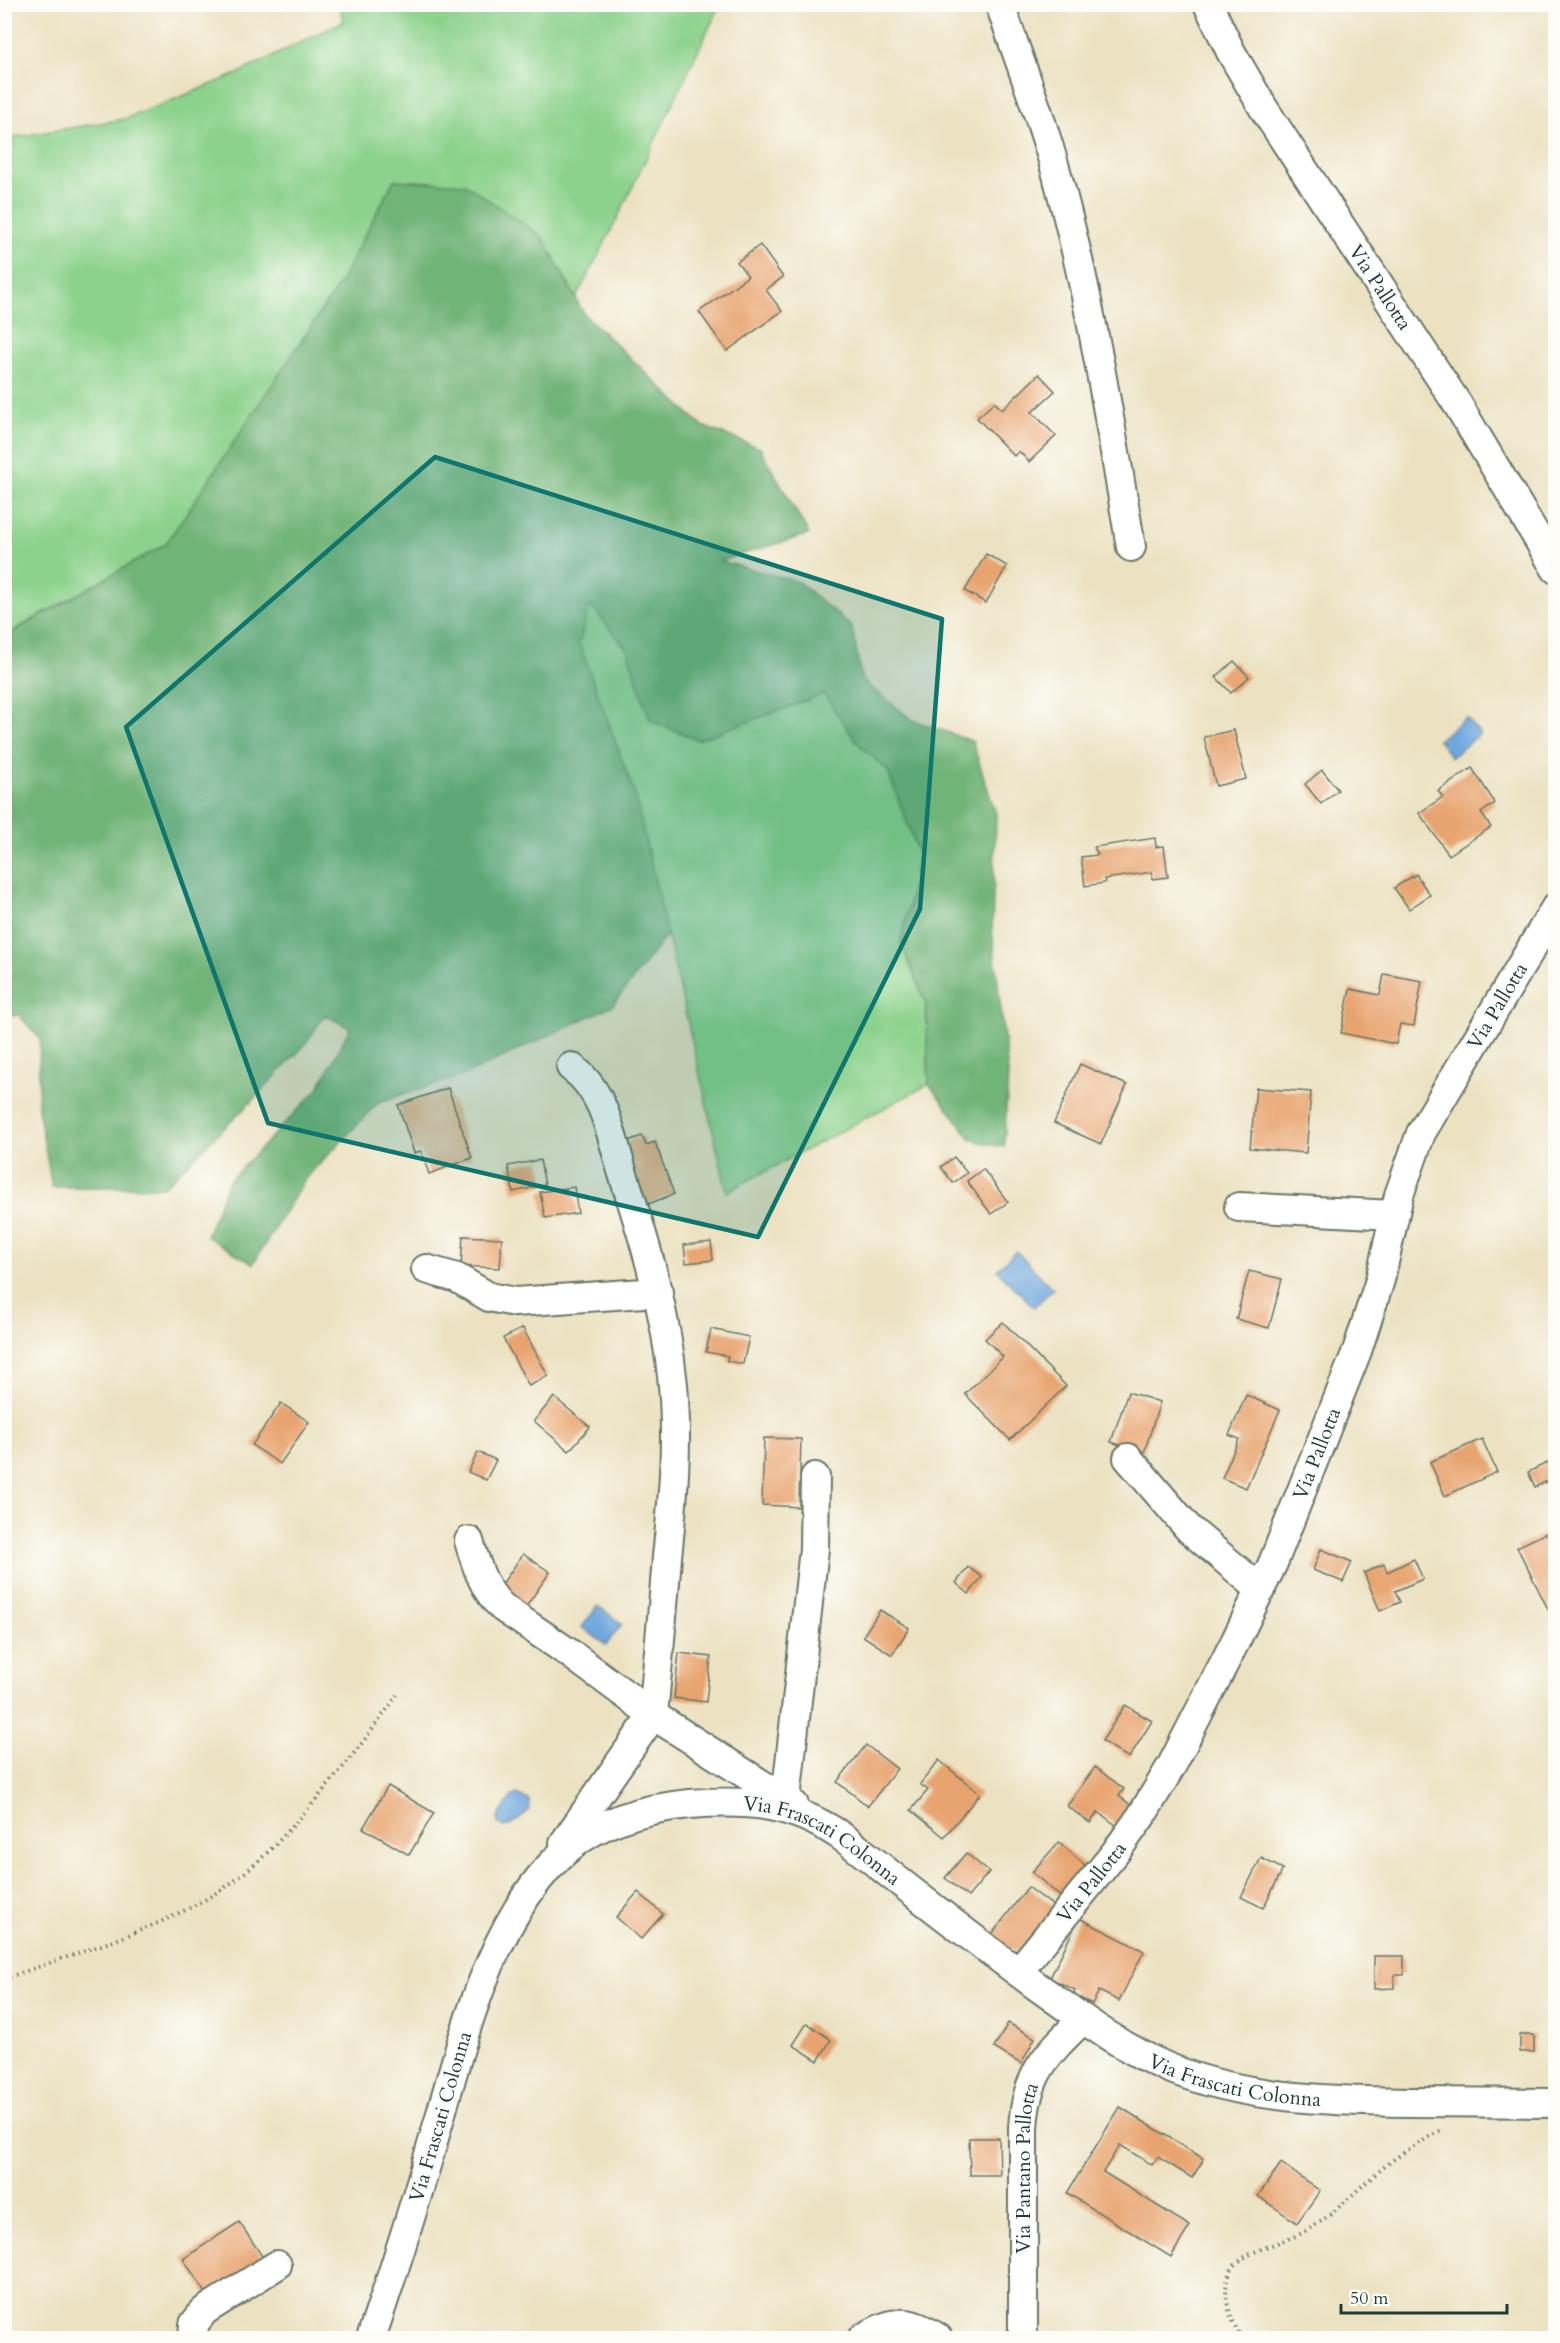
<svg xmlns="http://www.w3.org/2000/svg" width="1560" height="2343" font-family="Cardo,serif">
	<rect width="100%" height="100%" fill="#fdfcf7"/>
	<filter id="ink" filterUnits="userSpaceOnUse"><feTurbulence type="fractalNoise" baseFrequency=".0167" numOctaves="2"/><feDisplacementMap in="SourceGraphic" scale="12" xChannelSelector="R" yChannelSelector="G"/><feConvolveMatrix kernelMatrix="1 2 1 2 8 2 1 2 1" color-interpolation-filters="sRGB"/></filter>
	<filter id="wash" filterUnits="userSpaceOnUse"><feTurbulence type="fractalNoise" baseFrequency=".008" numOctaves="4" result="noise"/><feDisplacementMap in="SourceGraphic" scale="24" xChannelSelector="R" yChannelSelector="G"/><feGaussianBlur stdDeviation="1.35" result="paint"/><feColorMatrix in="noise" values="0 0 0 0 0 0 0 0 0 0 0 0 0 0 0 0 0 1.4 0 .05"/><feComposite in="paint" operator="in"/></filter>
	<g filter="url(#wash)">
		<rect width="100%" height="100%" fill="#ece2c2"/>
		<!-- green -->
		<g fill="#8cd28c" stroke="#568860" stroke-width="1.5">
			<path d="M 339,5 L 720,5 L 617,219 L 576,298 L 542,236 L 394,180 L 338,286 L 166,544 L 16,629 L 5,642 L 4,139 L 125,119 L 235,75 L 344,21 Z"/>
			<path d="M 590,604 L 627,649 L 650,720 L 698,740 L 824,694 L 856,741 L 888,771 L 919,855 L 901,942 L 926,1003 L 929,1084 L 727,1192 L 635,795 L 579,643 Z"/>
		</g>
		<!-- forest -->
		<path fill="#71b478" stroke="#487856" stroke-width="1.5" d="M 394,180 L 465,184 L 542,236 L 584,314 L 702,426 L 760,448 L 809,534 L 720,561 L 797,581 L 852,627 L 862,680 L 913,720 L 972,741 L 996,814 L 992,931 L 1008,1073 L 1004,1147 L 972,1140 L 929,1084 L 926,1003 L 901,943 L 919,855 L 888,771 L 856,741 L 824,694 L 698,740 L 650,720 L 627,649 L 590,605 L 579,643 L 635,795 L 667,935 L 612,1006 L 465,1075 L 379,1102 L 305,1179 L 253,1264 L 206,1236 L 228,1182 L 318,1089 L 350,1028 L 325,1015 L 304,1046 L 248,1105 L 163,1187 L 52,1187 L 38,1108 L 40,1039 L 19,1015 L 5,1016 L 5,642 L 16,630 L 166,544 L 338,286 Z"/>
		<!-- water -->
		<g fill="#70a7de" stroke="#487289" stroke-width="1.5">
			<path d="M 1466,717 L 1480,734 L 1451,757 L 1438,740 Z"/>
			<path d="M 1016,1251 L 1053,1289 L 1034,1307 L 997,1270 Z"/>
			<path d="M 598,1606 L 622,1624 L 606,1645 L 582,1627 Z"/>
			<path d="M 516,1794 L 529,1800 L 530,1809 C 527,1814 510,1827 504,1827 L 498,1823 L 498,1818 L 511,1797 Z"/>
		</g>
		<g id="blocks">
			<!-- building -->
			<g fill="#e8a470">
				<path d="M 760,245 L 783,277 L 766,290 L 782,311 L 727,351 L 699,312 L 748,276 L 737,262 Z"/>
				<path d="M 1039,374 L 1055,391 L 1032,412 L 1056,436 L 1029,462 L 1019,451 L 1014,456 L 977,418 L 995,402 L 1002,410 Z"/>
				<path d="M 986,554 L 1007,566 L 986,603 L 965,591 Z"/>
				<path d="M 1234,661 L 1249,677 L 1231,693 L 1216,677 Z"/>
				<path d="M 1234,730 L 1246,779 L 1216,786 L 1204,737 Z"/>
				<path d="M 1472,768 L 1495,803 L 1481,813 L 1491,827 L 1449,855 L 1419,813 L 1443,797 L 1438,791 Z"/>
				<path d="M 1322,770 L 1338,790 L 1321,804 L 1305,784 Z"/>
				<path d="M 1155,838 L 1156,847 L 1164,846 L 1168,877 L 1153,879 L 1152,872 L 1104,879 L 1105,883 L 1085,886 L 1081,857 L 1098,855 L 1094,847 Z"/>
				<path d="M 1416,874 L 1430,895 L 1409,909 L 1394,888 Z"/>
				<path d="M 1384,974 L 1422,981 L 1414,1026 L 1400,1024 L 1396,1044 L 1341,1033 L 1350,989 L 1380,995 Z"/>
				<path d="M 1080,1064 L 1127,1085 L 1101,1144 L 1054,1123 Z"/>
				<path d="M 448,1088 L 472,1158 L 429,1174 L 421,1151 L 414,1153 L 398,1105 Z"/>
				<path d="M 1256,1088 L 1311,1092 L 1306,1153 L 1250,1148 Z"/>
				<path d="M 642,1136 L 646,1145 L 655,1142 L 674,1194 L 646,1205 L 622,1143 Z"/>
				<path d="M 954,1157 L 967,1173 L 953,1183 L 941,1167 Z"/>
				<path d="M 540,1160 L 545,1185 L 513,1192 L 508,1166 Z"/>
				<path d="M 983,1169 L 1008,1202 L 991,1214 L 967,1181 Z"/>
				<path d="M 574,1187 L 578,1213 L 545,1218 L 540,1192 Z"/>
				<path d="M 463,1236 L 502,1238 L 500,1268 L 461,1266 Z"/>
				<path d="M 711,1242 L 713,1260 L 686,1263 L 684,1245 Z"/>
				<path d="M 1249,1271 L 1282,1279 L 1269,1328 L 1236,1319 Z"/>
				<path d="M 1003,1322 L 1066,1386 L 1010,1440 L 965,1394 L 1003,1357 L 985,1339 Z"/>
				<path d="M 523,1328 L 548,1376 L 529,1386 L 503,1338 Z"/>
				<path d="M 711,1329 L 749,1337 L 743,1364 L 727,1361 L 728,1356 L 706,1352 Z"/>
				<path d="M 1128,1392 L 1160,1402 L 1144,1453 L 1111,1442 Z"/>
				<path d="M 1246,1395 L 1280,1410 L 1246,1488 L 1222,1478 L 1239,1439 L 1229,1435 Z"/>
				<path d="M 554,1397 L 590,1427 L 569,1451 L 534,1421 Z"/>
				<path d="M 281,1403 L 309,1422 L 280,1464 L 252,1445 Z"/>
				<path d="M 764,1438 L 801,1439 L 799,1507 L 762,1505 Z"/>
				<path d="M 1482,1439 L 1497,1472 L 1445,1496 L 1430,1462 Z"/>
				<path d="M 478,1452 L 496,1460 L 486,1480 L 468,1472 Z"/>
				<path d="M 1551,1461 L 1556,1470 L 1556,1477 L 1535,1487 L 1528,1472 Z"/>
				<path d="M 1546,1533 L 1556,1553 L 1556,1608 L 1549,1611 L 1517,1547 Z"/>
				<path d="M 1321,1549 L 1352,1562 L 1343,1582 L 1313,1570 Z"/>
				<path d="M 523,1554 L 550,1572 L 525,1608 L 498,1590 Z"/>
				<path d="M 1414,1559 L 1423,1579 L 1395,1591 L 1400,1602 L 1380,1611 L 1364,1573 L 1384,1564 L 1387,1572 Z"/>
				<path d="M 968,1567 L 982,1577 L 969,1594 L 956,1583 Z"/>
				<path d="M 880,1610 L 909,1628 L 892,1655 L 863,1636 Z"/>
				<path d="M 679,1653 L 711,1657 L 706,1702 L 674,1698 Z"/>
				<path d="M 1125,1705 L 1152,1721 L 1129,1758 L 1102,1741 Z"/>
				<path d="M 866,1745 L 897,1769 L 868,1806 L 837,1782 Z"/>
				<path d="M 939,1760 L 980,1794 L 944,1837 L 911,1810 L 928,1790 L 920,1784 Z"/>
				<path d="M 1095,1767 L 1124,1789 L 1119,1796 L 1135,1808 L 1120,1828 L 1098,1812 L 1090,1823 L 1067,1806 Z"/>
				<path d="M 388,1786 L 434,1813 L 409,1855 L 363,1828 Z"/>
				<path d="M 1059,1842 L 1089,1869 L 1063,1899 L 1032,1872 Z"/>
				<path d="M 966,1853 L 989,1872 L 968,1897 L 945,1878 Z"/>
				<path d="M 1261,1858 L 1283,1869 L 1263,1908 L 1241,1897 Z"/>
				<path d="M 1028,1887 L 1056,1908 L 1020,1955 L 992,1934 Z"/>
				<path d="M 638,1892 L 663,1914 L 641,1939 L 616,1917 Z"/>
				<path d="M 1079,1918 L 1144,1951 L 1119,2001 L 1099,1991 L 1092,2004 L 1073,1995 L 1075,1990 L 1050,1978 Z"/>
				<path d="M 1374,1956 L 1404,1956 L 1404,1975 L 1394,1975 L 1394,1988 L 1374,1989 Z"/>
				<path d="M 807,2023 L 831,2040 L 818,2061 L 793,2045 Z"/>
				<path d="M 1008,2023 L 1035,2038 L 1021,2064 L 994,2048 Z"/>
				<rect x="1520" y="2035" width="14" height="17"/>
				<path d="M 1120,2107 L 1204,2159 L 1192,2178 L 1158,2157 L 1152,2165 L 1120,2145 L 1103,2172 L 1190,2226 L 1171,2257 L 1067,2193 Z"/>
				<path d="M 969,2138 L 999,2138 L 1000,2175 L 970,2175 Z"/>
				<path d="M 1281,2163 L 1320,2191 L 1297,2223 L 1258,2196 Z"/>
				<path d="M 239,2222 L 264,2259 L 208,2296 L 183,2259 Z"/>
			</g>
		</g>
	</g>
	<g filter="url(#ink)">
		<use href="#blocks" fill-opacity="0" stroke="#677766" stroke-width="1.5"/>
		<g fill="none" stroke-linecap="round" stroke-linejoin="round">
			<defs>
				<g id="minor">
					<path d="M 1000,4 C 1021,66 1045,127 1061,190 C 1092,307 1111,428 1131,547"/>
					<path id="s1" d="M 1208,4 L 1231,52 L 1264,109 L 1458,405 L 1556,569"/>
					<path d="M 1239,1207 L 1394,1215"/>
					<path d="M 426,1269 L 457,1278 L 489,1297 L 515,1302 L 658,1292"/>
					<path d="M 1128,1458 L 1189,1529 L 1261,1590"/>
					<path d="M 469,1541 C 477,1567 483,1589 503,1608 L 572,1655 L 653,1715 C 658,1662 663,1610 667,1557 C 673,1500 678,1443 673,1385 C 666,1312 646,1244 623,1174 C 611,1136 605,1091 571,1067"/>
					<path d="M 786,1799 L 814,1549 L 815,1477"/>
					<path d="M 564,1843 L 653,1715 L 794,1805"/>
					<path id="s2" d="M 1018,1972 L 1115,1853 L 1142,1815 L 1172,1765 L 1235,1642 L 1273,1563 L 1357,1351 L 1380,1280 L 1399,1195 L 1421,1133 L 1556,907"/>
					<path d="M 193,2338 L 194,2324 L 204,2311 L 277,2265"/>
					<path id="s3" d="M 371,2338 C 393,2274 413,2210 432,2145 C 460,2050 490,1912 570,1847 C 604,1819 647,1808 690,1804 C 747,1800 789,1802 838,1834 C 858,1848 877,1864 896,1879 C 945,1917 994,1955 1045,1992 C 1084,2020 1124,2049 1169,2068 C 1245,2099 1329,2101 1409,2102 C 1458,2102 1507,2103 1556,2103"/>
					<path d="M 863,2338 C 895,2320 907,2318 938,2338"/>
					<path id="s4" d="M 1023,2338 L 1023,2128 C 1026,2074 1046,2055 1083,2019"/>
				</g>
			</defs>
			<!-- minor casing -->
			<use href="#minor" stroke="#677766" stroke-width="32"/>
			<!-- path -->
			<g stroke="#677766" stroke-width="4" stroke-dasharray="1.5 4.5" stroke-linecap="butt">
				<path d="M 4,1979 C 75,1953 162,1929 224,1888 C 259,1865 286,1834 313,1803 C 343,1768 371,1733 397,1695"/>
				<path d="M 1242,2338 C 1230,2320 1219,2290 1232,2269 C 1244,2250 1284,2243 1304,2232 C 1332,2217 1354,2192 1378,2172 C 1398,2155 1420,2142 1443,2129"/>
			</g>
			<!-- minor -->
			<use href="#minor" stroke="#fff" stroke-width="28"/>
		</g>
	</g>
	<!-- marked area -->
	<path fill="#0f766e" fill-opacity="0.2" stroke="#0f766e" stroke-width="4.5" stroke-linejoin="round" d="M 435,457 L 942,619 L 920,909 L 758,1237 L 268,1123 L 126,727 Z"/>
	<g text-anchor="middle" stroke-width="6" stroke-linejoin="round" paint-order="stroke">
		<!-- street labels -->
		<g font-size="20" fill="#1f3d34" stroke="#fdfcf7">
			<text dy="7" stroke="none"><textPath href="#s1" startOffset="332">Via Pallotta</textPath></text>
			<text dy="7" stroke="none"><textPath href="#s2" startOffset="1088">Via Pallotta</textPath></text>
			<text dy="7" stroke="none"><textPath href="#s2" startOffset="602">Via Pallotta</textPath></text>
			<text dy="7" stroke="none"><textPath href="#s3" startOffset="807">Via Frascati Colonna</textPath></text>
			<text dy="7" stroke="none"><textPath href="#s2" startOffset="116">Via Pallotta</textPath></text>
			<text dy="7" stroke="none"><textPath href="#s3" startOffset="1293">Via Frascati Colonna</textPath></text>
			<text dy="7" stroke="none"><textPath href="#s3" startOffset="232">Via Frascati Colonna</textPath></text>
			<text dy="7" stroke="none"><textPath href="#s4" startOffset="170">Via Pantano Pallotta</textPath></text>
		</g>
	</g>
	<!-- margin -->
	<rect width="1560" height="2343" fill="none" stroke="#fdfcf7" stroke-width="24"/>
	<!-- scale -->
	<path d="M1341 2304v9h166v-9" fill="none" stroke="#1f3d34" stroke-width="3"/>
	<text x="1350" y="2304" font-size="18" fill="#1f3d34" stroke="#fdfcf7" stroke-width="4.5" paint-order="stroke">50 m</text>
</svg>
